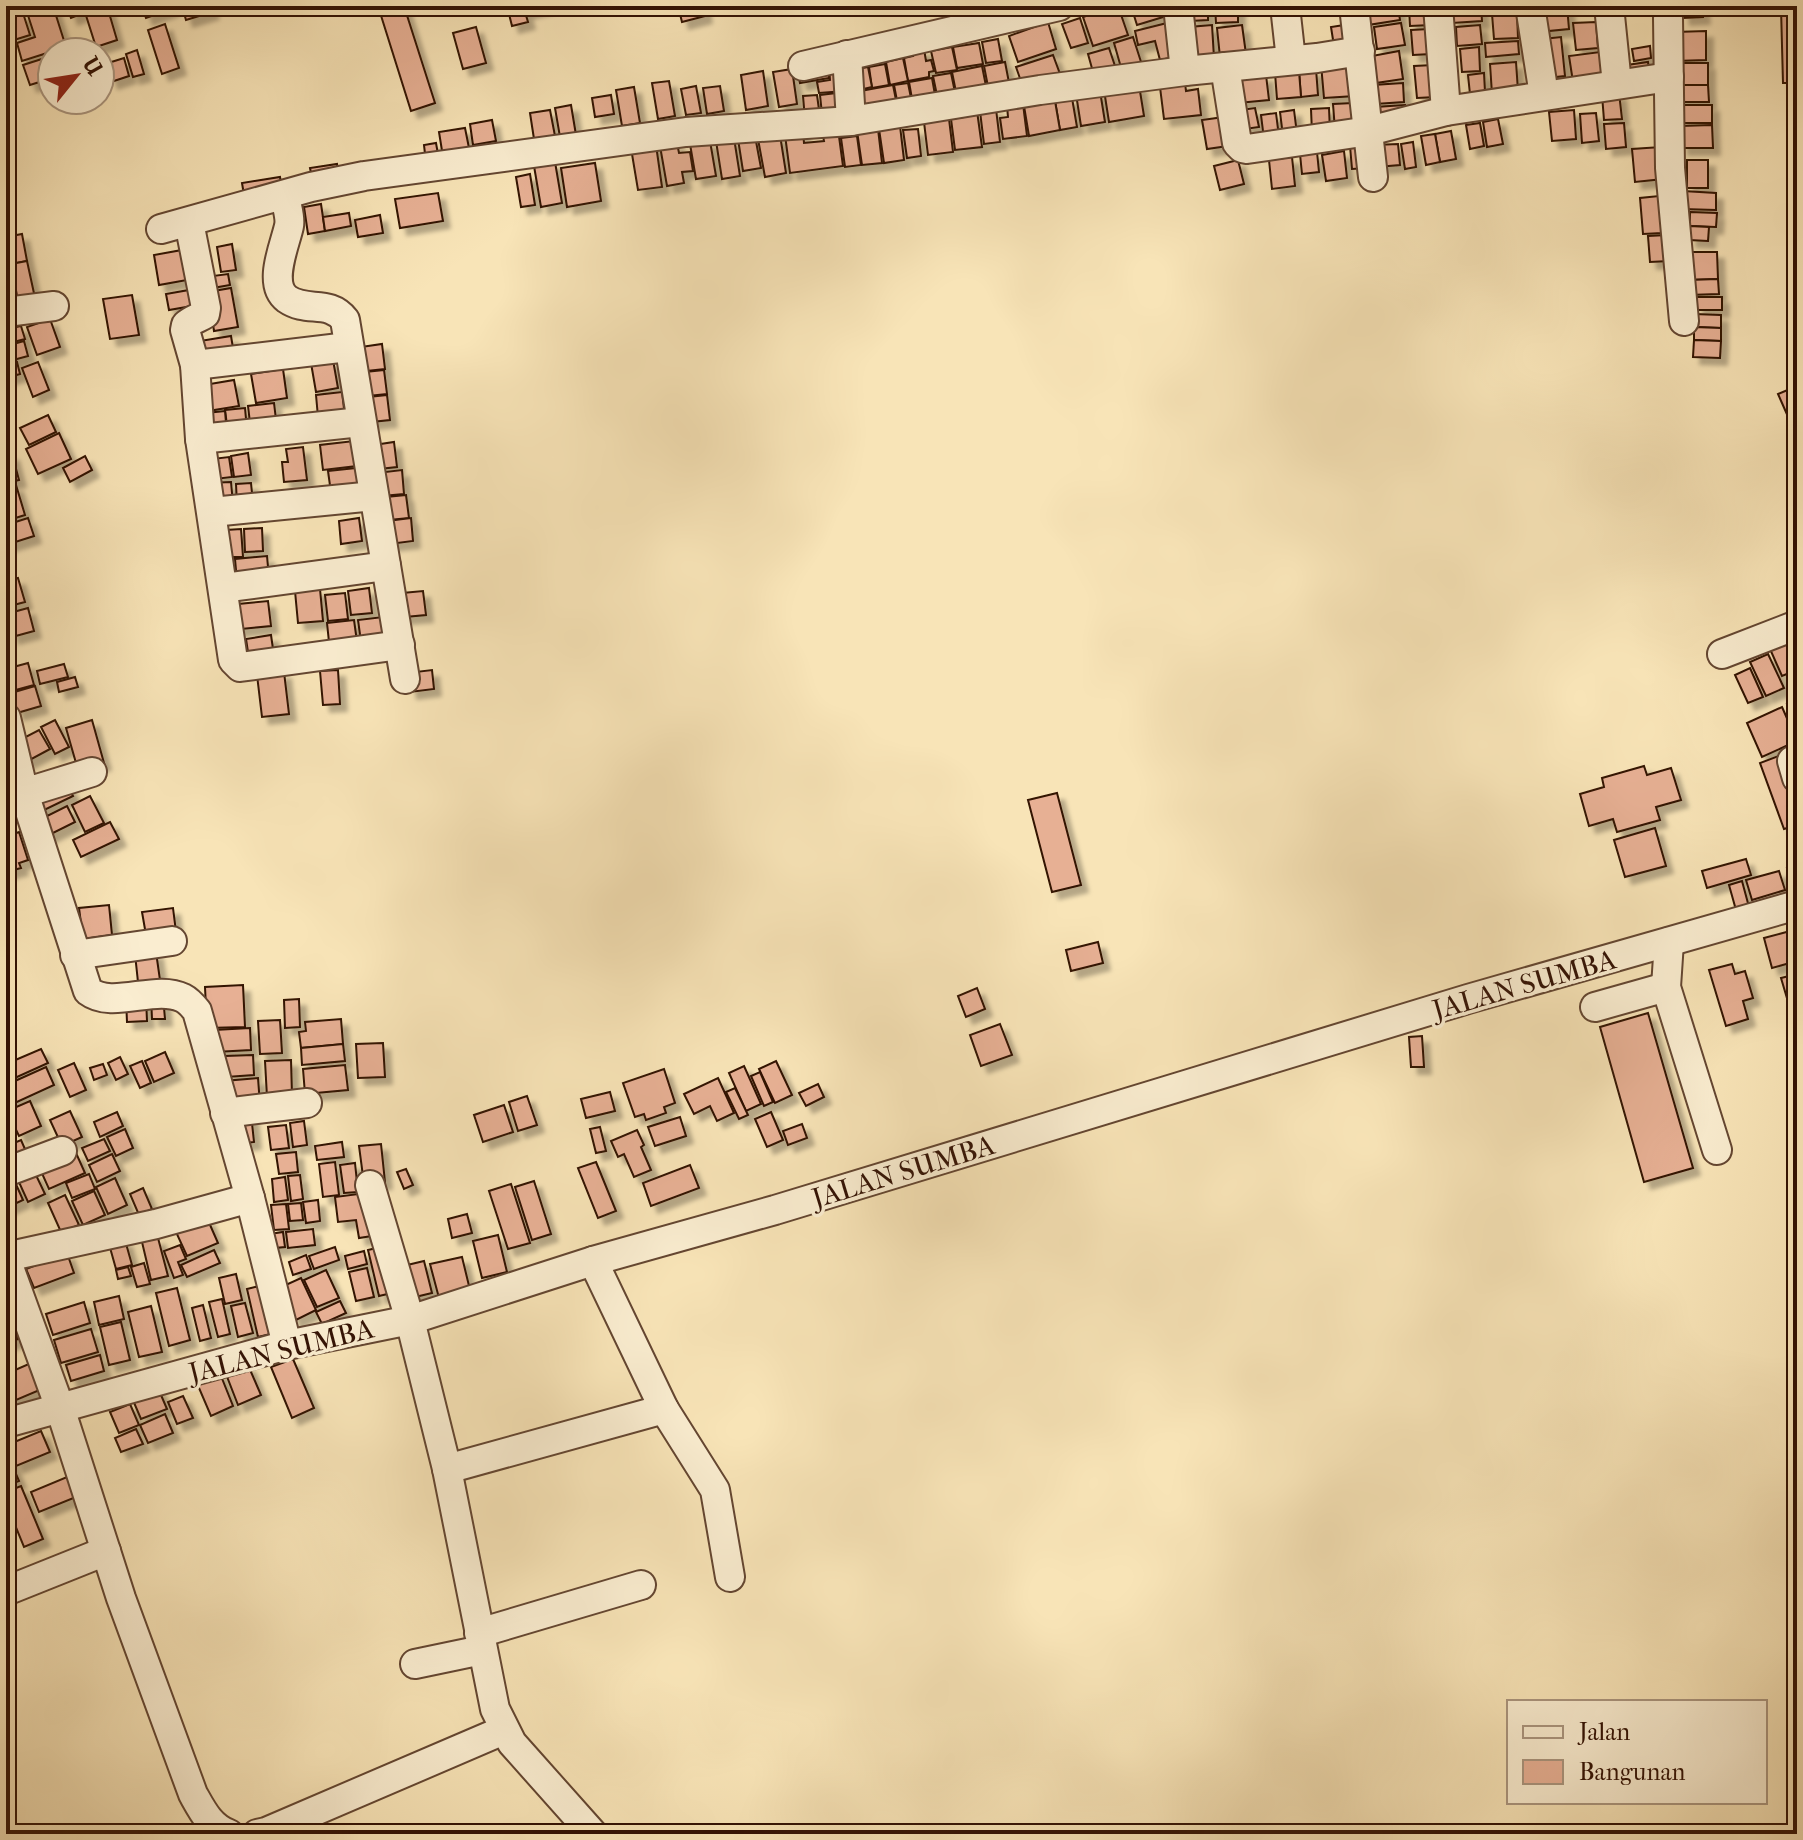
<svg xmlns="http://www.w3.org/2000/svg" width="1803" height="1840" font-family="'IM FELL French Canon',serif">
	<defs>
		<filter id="shadow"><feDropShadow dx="7" dy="7" stdDeviation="2" flood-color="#0004"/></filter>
	</defs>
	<rect width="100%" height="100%" fill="#f8e4b7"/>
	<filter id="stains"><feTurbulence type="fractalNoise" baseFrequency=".0025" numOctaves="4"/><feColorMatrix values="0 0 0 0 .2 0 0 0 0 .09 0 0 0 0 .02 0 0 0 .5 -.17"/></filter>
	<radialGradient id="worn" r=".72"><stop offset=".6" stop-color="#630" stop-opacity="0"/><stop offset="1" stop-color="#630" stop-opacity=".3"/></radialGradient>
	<!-- building -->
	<g fill="#e7b094" stroke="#331204" stroke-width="2" filter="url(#shadow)">
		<path d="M 25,6 L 53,6 L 66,47 L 22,61 L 17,43 L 35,37 Z"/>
		<path d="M 67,6 L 78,6 L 81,14 L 71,18 Z"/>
		<path d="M 83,6 L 107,6 L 117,40 L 96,47 Z"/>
		<path d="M 142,6 L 171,6 L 172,9 L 146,18 Z"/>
		<path d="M 182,6 L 210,6 L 212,12 L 186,20 Z"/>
		<path d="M 378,6 L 404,6 L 435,103 L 411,111 Z"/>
		<path d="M 507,6 L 549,6 L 525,12 L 528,22 L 512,26 Z"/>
		<path d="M 678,6 L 703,6 L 705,16 L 682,22 Z"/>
		<path d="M 1115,6 L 1118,6 L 1128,35 L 1093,46 L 1083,17 Z"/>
		<path d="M 1131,6 L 1171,6 L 1173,14 L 1137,25 Z"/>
		<path d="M 1189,6 L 1208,6 L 1208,20 L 1190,21 Z"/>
		<path d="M 1215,6 L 1238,6 L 1238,22 L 1216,23 Z"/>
		<path d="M 1365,6 L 1398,6 L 1400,20 L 1368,25 Z"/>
		<path d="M 1430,6 L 1431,25 L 1410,26 L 1409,8 Z"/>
		<path d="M 1481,6 L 1482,21 L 1452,23 L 1451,8 Z"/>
		<path d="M 1494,6 L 1515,6 L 1516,10 L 1495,11 Z"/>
		<path d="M 1544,6 L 1567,6 L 1569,29 L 1538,32 Z"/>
		<path d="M 1682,6 L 1702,6 L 1703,17 L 1683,18 Z"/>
		<path d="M 1781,8 L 1797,8 L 1797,83 L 1783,83 Z"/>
		<path d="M 23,13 L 30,35 L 14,40 L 7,18 Z"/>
		<path d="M 1517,13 L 1518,38 L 1494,39 L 1492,14 Z"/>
		<path d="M 1080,18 L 1088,43 L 1071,48 L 1062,24 Z"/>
		<path d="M 1048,22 L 1056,49 L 1018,62 L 1009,36 Z"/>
		<path d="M 1171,22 L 1179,56 L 1160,60 L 1155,41 L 1138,45 L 1135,31 Z"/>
		<path d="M 1596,22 L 1598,48 L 1576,50 L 1573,23 Z"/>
		<path d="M 1401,23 L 1405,45 L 1377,49 L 1374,27 Z"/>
		<path d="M 165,24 L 179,68 L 162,74 L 148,30 Z"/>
		<path d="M 1351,24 L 1354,43 L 1334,46 L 1331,27 Z"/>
		<path d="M 1212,25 L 1214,58 L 1191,59 L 1189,27 Z"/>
		<path d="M 1242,25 L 1246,54 L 1220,57 L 1217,28 Z"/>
		<path d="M 1480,25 L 1482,44 L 1457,46 L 1456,27 Z"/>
		<path d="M 476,27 L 486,63 L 463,69 L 453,33 Z"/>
		<path d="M 1429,29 L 1431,54 L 1413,55 L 1411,30 Z"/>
		<path d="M 1706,31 L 1706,60 L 1675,61 L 1675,32 Z"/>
		<path d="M 1133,37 L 1142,65 L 1122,71 L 1114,43 Z"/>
		<path d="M 1561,37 L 1565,76 L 1547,78 L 1543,39 Z"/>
		<path d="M 998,39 L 1002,61 L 986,63 L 982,42 Z"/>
		<path d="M 1518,41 L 1519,54 L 1486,57 L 1485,43 Z"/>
		<path d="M 979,43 L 983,64 L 957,68 L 953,47 Z"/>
		<path d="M 1650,46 L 1651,58 L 1634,61 L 1632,49 Z"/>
		<path d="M 952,47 L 957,70 L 936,73 L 931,51 Z"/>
		<path d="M 1479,47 L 1480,71 L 1462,72 L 1460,49 Z"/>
		<path d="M 1109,48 L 1115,66 L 1093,72 L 1088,54 Z"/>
		<path d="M 924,49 L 926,61 L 931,60 L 934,71 L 929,72 L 929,77 L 908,81 L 904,58 L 913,56 L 912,51 Z"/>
		<path d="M 137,50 L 144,74 L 133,77 L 126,54 Z"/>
		<path d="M 1399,51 L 1403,79 L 1376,83 L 1372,56 Z"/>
		<path d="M 1600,52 L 1604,77 L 1573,82 L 1569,56 Z"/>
		<path d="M 1053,55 L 1060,74 L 1023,87 L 1016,67 Z"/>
		<path d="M 48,57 L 52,68 L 52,78 L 30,85 L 23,65 Z"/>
		<path d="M 124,58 L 129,76 L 111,82 L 105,64 Z"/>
		<path d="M 903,58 L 908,81 L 890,85 L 886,62 Z"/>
		<path d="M 827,62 L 829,78 L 800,83 L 797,67 Z"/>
		<path d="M 1005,62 L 1011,93 L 990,97 L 984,66 Z"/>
		<path d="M 1352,62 L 1355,96 L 1324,98 L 1321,64 Z"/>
		<path d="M 1516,62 L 1518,91 L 1492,94 L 1490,64 Z"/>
		<path d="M 1648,62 L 1650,77 L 1620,66 Z"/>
		<rect x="1676" y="63" width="32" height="22"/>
		<path d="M 885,64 L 889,85 L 872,88 L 869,67 Z"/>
		<path d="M 1433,65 L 1436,97 L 1417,98 L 1414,66 Z"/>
		<path d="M 842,66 L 845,91 L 819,93 L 817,82 L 830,80 L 829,67 Z"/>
		<path d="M 982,66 L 988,96 L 958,102 L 952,72 Z"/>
		<path d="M 868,67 L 872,87 L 855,91 L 851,70 Z"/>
		<path d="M 792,69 L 797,104 L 779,107 L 773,72 Z"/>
		<path d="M 1316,69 L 1318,95 L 1301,97 L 1299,71 Z"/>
		<path d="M 763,71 L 768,106 L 746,110 L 741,75 Z"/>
		<path d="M 1299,71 L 1301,97 L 1277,99 L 1275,73 Z"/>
		<path d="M 951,73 L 957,102 L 939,105 L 933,76 Z"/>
		<path d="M 1484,73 L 1485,92 L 1470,94 L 1468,75 Z"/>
		<path d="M 1266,75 L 1269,100 L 1238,103 L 1235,79 Z"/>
		<path d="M 932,78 L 937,106 L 914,110 L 909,82 Z"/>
		<path d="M 669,81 L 675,116 L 658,119 L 652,83 Z"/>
		<path d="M 908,83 L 913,108 L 899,111 L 894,85 Z"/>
		<path d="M 1185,83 L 1186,91 L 1198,89 L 1201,115 L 1164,119 L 1160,87 Z"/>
		<path d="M 1403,83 L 1404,102 L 1375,104 L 1373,85 Z"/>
		<path d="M 893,85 L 898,110 L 858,109 L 855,92 Z"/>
		<path d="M 1139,85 L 1144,116 L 1109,122 L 1104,90 Z"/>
		<path d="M 1676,85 L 1708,85 L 1709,102 L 1676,102 Z"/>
		<path d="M 696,86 L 701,113 L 686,115 L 681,89 Z"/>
		<path d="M 720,86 L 724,111 L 707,114 L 703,88 Z"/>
		<path d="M 634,87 L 640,123 L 622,126 L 616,90 Z"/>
		<path d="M 1790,88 L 1797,88 L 1797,146 L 1792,147 Z"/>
		<path d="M 1100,91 L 1105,122 L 1081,126 L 1076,94 Z"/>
		<path d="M 845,92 L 847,111 L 822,114 L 820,95 Z"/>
		<path d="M 1619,93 L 1622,119 L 1604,120 L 1602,95 Z"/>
		<path d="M 611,95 L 614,114 L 595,117 L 592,98 Z"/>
		<path d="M 817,95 L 820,117 L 805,119 L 803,96 Z"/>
		<path d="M 1072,98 L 1077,127 L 1060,130 L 1055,101 Z"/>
		<path d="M 1055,101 L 1060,130 L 1029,136 L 1024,106 Z"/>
		<path d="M 1353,103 L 1355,129 L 1335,130 L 1333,104 Z"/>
		<path d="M 1023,104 L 1027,136 L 1003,139 L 1000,118 L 1008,117 L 1007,106 Z"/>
		<path d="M 571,105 L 576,135 L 560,137 L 555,108 Z"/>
		<path d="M 1405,105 L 1406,120 L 1377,122 L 1375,107 Z"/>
		<rect x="1679" y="105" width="33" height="18"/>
		<path d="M 1255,108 L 1259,127 L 1245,129 L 1241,110 Z"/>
		<path d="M 1329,108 L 1330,132 L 1312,133 L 1311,109 Z"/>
		<path d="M 996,109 L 1000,142 L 984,144 L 980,111 Z"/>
		<path d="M 550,110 L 555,136 L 534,139 L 530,113 Z"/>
		<path d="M 1294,110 L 1297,134 L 1283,136 L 1280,112 Z"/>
		<path d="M 1574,110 L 1576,139 L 1552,141 L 1549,112 Z"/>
		<path d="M 977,111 L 982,147 L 955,150 L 951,119 L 965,117 L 965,113 Z"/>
		<path d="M 1276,113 L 1279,137 L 1264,139 L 1261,115 Z"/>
		<path d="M 1596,113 L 1599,141 L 1582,143 L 1580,114 Z"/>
		<path d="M 1224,117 L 1228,146 L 1207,149 L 1202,120 Z"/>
		<path d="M 949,119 L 953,152 L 928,155 L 924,122 Z"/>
		<path d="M 1498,119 L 1503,144 L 1487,147 L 1483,122 Z"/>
		<path d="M 492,120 L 496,141 L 473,145 L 470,124 Z"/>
		<path d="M 1480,123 L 1484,146 L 1470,149 L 1466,125 Z"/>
		<path d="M 1624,123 L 1626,147 L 1606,149 L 1604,124 Z"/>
		<path d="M 1712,125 L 1713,148 L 1681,148 L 1680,126 Z"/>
		<path d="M 900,126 L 904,160 L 884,163 L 879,129 Z"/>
		<path d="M 465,128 L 470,153 L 443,157 L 439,132 Z"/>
		<path d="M 838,129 L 843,166 L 790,173 L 785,135 L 803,132 L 804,143 L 824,141 L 822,131 Z"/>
		<path d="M 878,129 L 882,163 L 862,165 L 857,131 Z"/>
		<path d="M 918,129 L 921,156 L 907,158 L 903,130 Z"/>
		<path d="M 1451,131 L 1456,159 L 1440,162 L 1435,134 Z"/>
		<path d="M 1435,134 L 1440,162 L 1426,165 L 1421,136 Z"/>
		<path d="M 780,135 L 786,173 L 765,177 L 758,139 Z"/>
		<path d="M 755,136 L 761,168 L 743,171 L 738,139 Z"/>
		<path d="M 857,136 L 861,165 L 845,167 L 841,138 Z"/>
		<path d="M 655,138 L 662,187 L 638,190 L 630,142 Z"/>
		<path d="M 734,138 L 740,176 L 722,179 L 716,141 Z"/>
		<path d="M 710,141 L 716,176 L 696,179 L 690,144 Z"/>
		<path d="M 1413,142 L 1416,167 L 1405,169 L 1401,144 Z"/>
		<path d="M 436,143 L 439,160 L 426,162 L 424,145 Z"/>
		<path d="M 677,143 L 679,153 L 690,152 L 693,171 L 682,172 L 684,183 L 667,186 L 660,146 Z"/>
		<path d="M 1398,144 L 1400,165 L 1377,167 L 1375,145 Z"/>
		<path d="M 1365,145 L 1367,168 L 1352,169 L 1350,146 Z"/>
		<path d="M 1661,147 L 1663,179 L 1635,182 L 1632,149 Z"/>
		<path d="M 1344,151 L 1347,178 L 1326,181 L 1322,155 Z"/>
		<path d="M 1317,152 L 1319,172 L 1302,174 L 1300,154 Z"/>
		<path d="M 1292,157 L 1295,186 L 1272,189 L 1269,160 Z"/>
		<path d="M 1238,160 L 1244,184 L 1220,190 L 1214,166 Z"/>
		<rect x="1687" y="160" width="21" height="28"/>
		<path d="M 555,162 L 562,203 L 541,207 L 534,166 Z"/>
		<path d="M 595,163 L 601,201 L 567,207 L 561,168 Z"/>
		<path d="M 337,164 L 339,178 L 313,182 L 310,168 Z"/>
		<path d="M 530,174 L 535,205 L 521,207 L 516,177 Z"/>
		<path d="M 280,177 L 283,195 L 245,201 L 242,183 Z"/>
		<path d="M 1683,191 L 1716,193 L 1716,210 L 1682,209 Z"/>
		<path d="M 438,193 L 443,221 L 400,228 L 395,199 Z"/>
		<path d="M 1659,196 L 1662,233 L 1643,234 L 1640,198 Z"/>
		<path d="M 321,204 L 325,231 L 308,234 L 304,207 Z"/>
		<path d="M 1690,212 L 1717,213 L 1716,227 L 1690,226 Z"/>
		<path d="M 349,213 L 351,226 L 325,231 L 323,217 Z"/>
		<path d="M 380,215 L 383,233 L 358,237 L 355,220 Z"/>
		<path d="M 1690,226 L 1709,227 L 1708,241 L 1689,240 Z"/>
		<path d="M 22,234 L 27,261 L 11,264 L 6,237 Z"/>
		<path d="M 1667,235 L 1669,261 L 1650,262 L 1648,236 Z"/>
		<path d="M 232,244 L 236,270 L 221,272 L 217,247 Z"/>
		<path d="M 182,250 L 187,280 L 159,285 L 154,255 Z"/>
		<path d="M 1687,252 L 1717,252 L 1718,279 L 1688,280 Z"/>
		<path d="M 27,261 L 35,298 L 18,301 L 11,264 Z"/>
		<path d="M 228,274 L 230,285 L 207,289 L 205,277 Z"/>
		<path d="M 1718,279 L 1719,294 L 1688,295 L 1688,280 Z"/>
		<path d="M 231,288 L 238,327 L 214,331 L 208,292 Z"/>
		<path d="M 189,290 L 192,306 L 169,310 L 166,294 Z"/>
		<path d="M 132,295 L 139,335 L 110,339 L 103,299 Z"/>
		<path d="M 1696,297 L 1722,297 L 1722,310 L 1697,310 Z"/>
		<path d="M 1694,314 L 1721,315 L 1721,328 L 1694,327 Z"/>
		<path d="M 50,319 L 60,347 L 37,355 L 27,327 Z"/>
		<path d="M 21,326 L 25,339 L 6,344 L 6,329 Z"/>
		<path d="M 1694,327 L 1721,328 L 1721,341 L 1694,340 Z"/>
		<path d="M 231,336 L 235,360 L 204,365 L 200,341 Z"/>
		<path d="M 1694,340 L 1721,341 L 1720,358 L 1693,357 Z"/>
		<path d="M 24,341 L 28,356 L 6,362 L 6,346 Z"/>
		<path d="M 382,344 L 385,369 L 357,372 L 354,348 Z"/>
		<path d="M 333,360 L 338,388 L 316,392 L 311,363 Z"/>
		<path d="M 17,362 L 20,374 L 6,378 L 6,365 Z"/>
		<path d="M 38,362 L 49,390 L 33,397 L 22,368 Z"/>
		<path d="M 283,369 L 287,398 L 256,403 L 251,374 Z"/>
		<path d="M 384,370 L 387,394 L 368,396 L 365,372 Z"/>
		<path d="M 234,380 L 239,406 L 208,411 L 204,385 Z"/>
		<path d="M 1797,386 L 1797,416 L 1789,419 L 1778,394 Z"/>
		<path d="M 342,392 L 346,425 L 319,428 L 316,395 Z"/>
		<path d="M 387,395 L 390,420 L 362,423 L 359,398 Z"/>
		<path d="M 274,403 L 277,428 L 251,431 L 248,406 Z"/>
		<path d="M 245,408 L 247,430 L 228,433 L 225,410 Z"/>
		<path d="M 225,411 L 227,434 L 208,436 L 206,413 Z"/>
		<path d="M 48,415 L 56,432 L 29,445 L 20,428 Z"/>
		<path d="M 59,433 L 71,459 L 38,474 L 26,449 Z"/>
		<path d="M 354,441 L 357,466 L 323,470 L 320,445 Z"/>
		<path d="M 394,442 L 397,467 L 370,470 L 367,446 Z"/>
		<path d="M 303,447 L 307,480 L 284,482 L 282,462 L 288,462 L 286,449 Z"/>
		<path d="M 248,453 L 251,475 L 234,477 L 231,456 Z"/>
		<path d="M 12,454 L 19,480 L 6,483 L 6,455 Z"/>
		<path d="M 85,456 L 92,470 L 70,482 L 63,468 Z"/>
		<path d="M 229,457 L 232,477 L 215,479 L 212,459 Z"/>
		<path d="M 356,468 L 360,496 L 332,500 L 328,471 Z"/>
		<path d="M 402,470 L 404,494 L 371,497 L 368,474 Z"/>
		<path d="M 231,482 L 233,504 L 210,506 L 208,483 Z"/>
		<path d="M 251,483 L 253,503 L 237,505 L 236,484 Z"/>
		<path d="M 16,485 L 25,515 L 6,521 L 6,488 Z"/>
		<path d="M 406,495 L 409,518 L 379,521 L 376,498 Z"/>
		<path d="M 28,518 L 34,536 L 6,545 L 6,525 Z"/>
		<path d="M 359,518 L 362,541 L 341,544 L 339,521 Z"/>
		<path d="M 411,518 L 413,541 L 382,545 L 379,522 Z"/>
		<path d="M 262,528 L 263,551 L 245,552 L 244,529 Z"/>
		<path d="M 241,529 L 243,557 L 228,557 L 226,530 Z"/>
		<path d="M 267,556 L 269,578 L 237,581 L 235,559 Z"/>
		<path d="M 18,578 L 25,602 L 6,607 L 6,581 Z"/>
		<path d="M 369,588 L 372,613 L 351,615 L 348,591 Z"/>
		<path d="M 320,589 L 323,621 L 298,623 L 295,591 Z"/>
		<path d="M 423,591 L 426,615 L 394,618 L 392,594 Z"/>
		<path d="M 345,593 L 348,619 L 328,621 L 325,595 Z"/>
		<path d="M 268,601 L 271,626 L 231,630 L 228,605 Z"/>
		<path d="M 28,608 L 34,631 L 12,637 L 6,614 Z"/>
		<path d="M 383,617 L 386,646 L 362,649 L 358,620 Z"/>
		<path d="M 354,620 L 358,649 L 329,642 L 327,623 Z"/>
		<path d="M 271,635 L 274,656 L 249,659 L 246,639 Z"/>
		<path d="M 1795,638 L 1797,641 L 1797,678 L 1794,671 L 1782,676 L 1770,649 Z"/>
		<path d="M 1768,654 L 1784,688 L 1766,696 L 1750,662 Z"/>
		<path d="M 28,663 L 34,685 L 12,691 L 6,669 Z"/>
		<path d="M 64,664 L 68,677 L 40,684 L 37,671 Z"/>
		<path d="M 1750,668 L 1763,697 L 1748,703 L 1735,675 Z"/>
		<path d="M 338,670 L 340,704 L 323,705 L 320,671 Z"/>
		<path d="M 432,670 L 434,689 L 410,692 L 407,673 Z"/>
		<path d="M 284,672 L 289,714 L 262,717 L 257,675 Z"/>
		<path d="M 75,677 L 78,687 L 59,692 L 57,682 Z"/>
		<path d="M 35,686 L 41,706 L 17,713 L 11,693 Z"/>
		<path d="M 1797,700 L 1797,726 L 1787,704 Z"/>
		<path d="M 1782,707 L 1797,741 L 1762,757 L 1747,723 Z"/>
		<path d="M 55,720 L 69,747 L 55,754 L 41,727 Z"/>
		<path d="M 92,720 L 104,763 L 78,770 L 66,728 Z"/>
		<path d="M 39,730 L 50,749 L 26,762 L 16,742 Z"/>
		<path d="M 1784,754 L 1790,786 L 1797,807 L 1797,825 L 1784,829 L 1760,763 Z"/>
		<path d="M 1644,766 L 1647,775 L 1671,768 L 1681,800 L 1656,807 L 1660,820 L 1617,832 L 1613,819 L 1589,826 L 1580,794 L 1604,787 L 1602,778 Z"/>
		<path d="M 66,783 L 73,796 L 38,813 L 31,800 Z"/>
		<path d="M 1057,793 L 1081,885 L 1052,892 L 1028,800 Z"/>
		<path d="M 90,796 L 104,823 L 85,832 L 72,805 Z"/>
		<path d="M 67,806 L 75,822 L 41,839 L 33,823 Z"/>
		<path d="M 110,822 L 119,839 L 81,857 L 73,840 Z"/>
		<path d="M 6,825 L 7,825 L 11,835 L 19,832 L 28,860 L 19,863 L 21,868 L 6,872 Z"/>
		<path d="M 1655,828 L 1666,866 L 1625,877 L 1614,840 Z"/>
		<path d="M 1746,859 L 1751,875 L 1707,888 L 1702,871 Z"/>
		<path d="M 1797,865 L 1797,891 L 1794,892 L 1787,868 Z"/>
		<path d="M 1779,871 L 1785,890 L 1752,900 L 1746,880 Z"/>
		<path d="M 1742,881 L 1749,907 L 1736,910 L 1729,885 Z"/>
		<path d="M 109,905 L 112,935 L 83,939 L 79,908 Z"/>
		<path d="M 173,908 L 176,932 L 146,935 L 142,912 Z"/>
		<path d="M 1794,930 L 1797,940 L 1797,961 L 1772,968 L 1764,938 Z"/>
		<path d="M 1098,942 L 1103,963 L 1071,971 L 1066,950 Z"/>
		<path d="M 156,952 L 160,980 L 138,982 L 135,954 Z"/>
		<path d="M 1732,964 L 1735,974 L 1745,971 L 1753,998 L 1743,1001 L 1748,1019 L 1726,1026 L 1709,970 Z"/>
		<path d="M 1797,974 L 1797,1032 L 1781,978 Z"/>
		<path d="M 243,985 L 245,1027 L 207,1028 L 205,987 Z"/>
		<path d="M 977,988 L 985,1009 L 966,1017 L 958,996 Z"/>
		<path d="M 163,996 L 165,1019 L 152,1019 L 151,997 Z"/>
		<path d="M 146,998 L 147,1021 L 127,1022 L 126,999 Z"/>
		<path d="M 299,999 L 300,1027 L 285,1028 L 284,1000 Z"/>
		<path d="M 1648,1013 L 1693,1168 L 1644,1182 L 1600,1027 Z"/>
		<path d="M 341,1019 L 343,1044 L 301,1048 L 299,1032 L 306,1031 L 305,1022 Z"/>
		<path d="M 280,1020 L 282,1053 L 260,1054 L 258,1021 Z"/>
		<path d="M 1000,1024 L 1012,1055 L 981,1066 L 970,1035 Z"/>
		<path d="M 250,1028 L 251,1050 L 215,1052 L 214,1030 Z"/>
		<path d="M 1422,1036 L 1424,1067 L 1411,1067 L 1409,1037 Z"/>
		<path d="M 383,1043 L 385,1077 L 358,1078 L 356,1044 Z"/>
		<path d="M 343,1044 L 345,1061 L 302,1065 L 301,1048 Z"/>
		<path d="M 41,1049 L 48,1063 L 6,1082 L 6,1064 Z"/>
		<path d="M 165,1052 L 174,1073 L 154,1082 L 145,1061 Z"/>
		<path d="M 253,1055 L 254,1075 L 226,1077 L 225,1056 Z"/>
		<path d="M 120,1057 L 128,1074 L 116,1080 L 108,1063 Z"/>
		<path d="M 291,1060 L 292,1095 L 267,1097 L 265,1061 Z"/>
		<path d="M 142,1061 L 151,1083 L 140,1088 L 130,1066 Z"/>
		<path d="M 776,1061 L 792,1095 L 775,1103 L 759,1069 Z"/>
		<path d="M 74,1063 L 86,1090 L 70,1097 L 58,1070 Z"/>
		<path d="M 103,1064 L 107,1075 L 94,1080 L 90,1068 Z"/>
		<path d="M 345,1065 L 348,1090 L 305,1094 L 303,1069 Z"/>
		<path d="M 744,1066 L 761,1104 L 746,1111 L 729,1073 Z"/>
		<path d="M 46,1067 L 54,1085 L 6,1107 L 6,1085 Z"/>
		<path d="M 664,1069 L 675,1103 L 664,1107 L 666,1113 L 646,1120 L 644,1114 L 635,1117 L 623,1083 Z"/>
		<path d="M 760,1072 L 773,1102 L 764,1106 L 751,1076 Z"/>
		<path d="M 258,1078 L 260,1105 L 226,1108 L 224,1081 Z"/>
		<path d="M 718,1078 L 734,1113 L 717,1121 L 710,1106 L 694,1114 L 684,1094 Z"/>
		<path d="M 818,1084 L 824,1097 L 806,1106 L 799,1093 Z"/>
		<path d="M 735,1088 L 748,1115 L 739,1119 L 726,1092 Z"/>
		<path d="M 610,1092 L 615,1111 L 586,1118 L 581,1099 Z"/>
		<path d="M 527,1096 L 537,1125 L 518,1131 L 509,1102 Z"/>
		<path d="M 30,1101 L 41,1126 L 19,1136 L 7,1111 Z"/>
		<path d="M 504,1105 L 513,1132 L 483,1142 L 474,1115 Z"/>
		<path d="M 70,1111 L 82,1137 L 62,1146 L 50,1120 Z"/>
		<path d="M 117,1112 L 123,1126 L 100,1137 L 94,1122 Z"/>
		<path d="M 771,1112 L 783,1140 L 767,1147 L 755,1119 Z"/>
		<path d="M 251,1114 L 254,1142 L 239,1144 L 235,1116 Z"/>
		<path d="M 680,1117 L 686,1136 L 655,1146 L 648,1127 Z"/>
		<path d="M 304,1121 L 307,1145 L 293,1147 L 290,1123 Z"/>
		<path d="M 802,1124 L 807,1138 L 788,1145 L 783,1131 Z"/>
		<path d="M 286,1125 L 289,1148 L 271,1150 L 268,1127 Z"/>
		<path d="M 600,1127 L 606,1151 L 596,1153 L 590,1129 Z"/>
		<path d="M 125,1129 L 133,1148 L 116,1156 L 107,1137 Z"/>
		<path d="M 637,1130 L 644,1145 L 641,1147 L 651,1170 L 634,1177 L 624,1154 L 618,1157 L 611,1141 Z"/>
		<path d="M 104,1139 L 110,1151 L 88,1161 L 82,1148 Z"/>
		<path d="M 21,1140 L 28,1156 L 14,1162 L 7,1146 Z"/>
		<path d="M 342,1142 L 344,1157 L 317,1160 L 315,1146 Z"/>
		<path d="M 381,1144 L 385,1182 L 364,1184 L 359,1146 Z"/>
		<path d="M 296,1152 L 298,1172 L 279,1174 L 276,1154 Z"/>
		<path d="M 76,1153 L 85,1173 L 49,1189 L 40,1169 Z"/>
		<path d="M 112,1154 L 120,1171 L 97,1182 L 89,1165 Z"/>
		<path d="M 335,1162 L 339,1195 L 323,1197 L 319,1164 Z"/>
		<path d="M 596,1162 L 616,1211 L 598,1218 L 578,1168 Z"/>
		<path d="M 355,1163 L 358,1192 L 344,1193 L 340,1165 Z"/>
		<path d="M 690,1165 L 699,1188 L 651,1206 L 643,1183 Z"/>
		<path d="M 406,1169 L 413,1185 L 404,1189 L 397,1172 Z"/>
		<path d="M 35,1173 L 45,1194 L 28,1202 L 18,1180 Z"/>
		<path d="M 89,1174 L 95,1189 L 72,1198 L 66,1183 Z"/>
		<path d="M 300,1175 L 303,1199 L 291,1201 L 288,1176 Z"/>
		<path d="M 285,1177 L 288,1200 L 274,1202 L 272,1179 Z"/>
		<path d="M 115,1178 L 127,1205 L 108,1214 L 96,1187 Z"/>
		<path d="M 534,1181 L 551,1234 L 532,1240 L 515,1187 Z"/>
		<path d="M 15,1182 L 23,1200 L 6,1208 L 6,1186 Z"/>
		<path d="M 511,1184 L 530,1243 L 508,1249 L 489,1191 Z"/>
		<path d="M 143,1188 L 152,1209 L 139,1215 L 130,1194 Z"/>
		<path d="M 94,1191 L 105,1215 L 83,1225 L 72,1201 Z"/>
		<path d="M 366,1193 L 372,1236 L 359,1238 L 356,1220 L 338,1222 L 335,1197 Z"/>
		<path d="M 65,1195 L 79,1225 L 61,1232 L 48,1203 Z"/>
		<path d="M 318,1200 L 320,1221 L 306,1223 L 303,1202 Z"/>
		<path d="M 301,1203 L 303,1220 L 290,1221 L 288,1204 Z"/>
		<path d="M 286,1204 L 289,1229 L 274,1230 L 271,1205 Z"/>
		<path d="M 467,1214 L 472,1233 L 452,1238 L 448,1219 Z"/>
		<path d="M 207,1218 L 218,1243 L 187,1256 L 176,1232 Z"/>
		<path d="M 313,1229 L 315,1245 L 288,1248 L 286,1232 Z"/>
		<path d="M 283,1232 L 285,1247 L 265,1249 L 263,1235 Z"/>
		<path d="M 498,1235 L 507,1272 L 482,1278 L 473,1241 Z"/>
		<path d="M 158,1238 L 168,1276 L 151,1280 L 142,1242 Z"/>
		<path d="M 125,1240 L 132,1265 L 116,1269 L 109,1244 Z"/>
		<path d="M 180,1245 L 186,1259 L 178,1262 L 183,1275 L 174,1278 L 164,1251 Z"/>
		<path d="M 385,1246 L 396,1292 L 379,1296 L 368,1250 Z"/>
		<path d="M 335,1247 L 339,1260 L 314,1269 L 309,1256 Z"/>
		<path d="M 214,1250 L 220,1263 L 187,1277 L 181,1265 Z"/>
		<path d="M 364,1251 L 367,1264 L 348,1269 L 345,1256 Z"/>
		<path d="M 67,1253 L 74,1273 L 34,1288 L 26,1269 Z"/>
		<path d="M 306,1255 L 311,1269 L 293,1275 L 289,1262 Z"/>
		<path d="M 462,1257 L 470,1290 L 439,1298 L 430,1264 Z"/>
		<path d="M 424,1261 L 432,1293 L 411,1298 L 403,1266 Z"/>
		<path d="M 144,1263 L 150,1284 L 137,1287 L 131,1267 Z"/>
		<path d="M 128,1267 L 131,1276 L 118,1279 L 116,1270 Z"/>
		<path d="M 367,1268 L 374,1297 L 356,1301 L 349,1272 Z"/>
		<path d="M 326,1270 L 339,1298 L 317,1307 L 304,1280 Z"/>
		<path d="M 236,1274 L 242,1300 L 225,1304 L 219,1278 Z"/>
		<path d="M 301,1278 L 316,1310 L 294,1321 L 279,1288 Z"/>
		<path d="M 267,1284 L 279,1332 L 258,1337 L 247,1289 Z"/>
		<path d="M 177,1288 L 190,1340 L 169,1346 L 156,1293 Z"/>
		<path d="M 119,1296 L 124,1319 L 99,1325 L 94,1302 Z"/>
		<path d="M 222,1299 L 230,1334 L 218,1337 L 209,1302 Z"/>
		<path d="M 340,1301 L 346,1313 L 322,1324 L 316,1312 Z"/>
		<path d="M 84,1302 L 90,1323 L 53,1335 L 46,1314 Z"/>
		<path d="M 245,1303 L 253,1333 L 238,1337 L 231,1306 Z"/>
		<path d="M 203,1305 L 211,1338 L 200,1341 L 192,1308 Z"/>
		<path d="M 151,1306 L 162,1352 L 139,1357 L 128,1312 Z"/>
		<path d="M 10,1322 L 18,1339 L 6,1344 L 6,1324 Z"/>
		<path d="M 121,1322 L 130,1360 L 109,1365 L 100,1327 Z"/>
		<path d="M 91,1329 L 98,1352 L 61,1363 L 54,1340 Z"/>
		<path d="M 100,1355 L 104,1371 L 71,1381 L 66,1365 Z"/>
		<path d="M 293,1359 L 314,1408 L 292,1418 L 271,1367 Z"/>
		<path d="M 31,1363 L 42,1389 L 9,1403 L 6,1395 L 6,1374 Z"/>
		<path d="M 248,1365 L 261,1395 L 238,1405 L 226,1374 Z"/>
		<path d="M 219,1371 L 233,1406 L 211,1416 L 196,1381 Z"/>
		<path d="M 158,1388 L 167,1409 L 141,1419 L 132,1398 Z"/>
		<path d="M 183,1396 L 193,1418 L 177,1424 L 168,1402 Z"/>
		<path d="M 130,1404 L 139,1425 L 119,1433 L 110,1412 Z"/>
		<path d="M 165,1414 L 173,1433 L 148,1443 L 140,1425 Z"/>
		<path d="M 136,1429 L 143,1444 L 121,1452 L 115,1438 Z"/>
		<path d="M 41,1431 L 50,1452 L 16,1466 L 7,1445 Z"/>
		<path d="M 6,1451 L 19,1481 L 6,1486 Z"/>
		<path d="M 67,1477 L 76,1497 L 39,1512 L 31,1492 Z"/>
		<path d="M 21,1486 L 43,1539 L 24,1547 L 6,1503 L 6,1492 Z"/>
	</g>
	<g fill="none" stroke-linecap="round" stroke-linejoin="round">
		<defs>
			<g id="minor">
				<path d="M 1178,6 L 1185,71"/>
				<path d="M 1285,6 L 1291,60"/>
				<path d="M 1354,6 L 1373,177"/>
				<path d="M 1438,6 L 1446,111"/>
				<path d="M 1530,6 L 1544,95"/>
				<path d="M 1609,6 L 1617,84"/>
				<path d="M 1668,18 L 1670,168 L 1684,321"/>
				<path d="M 847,55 L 851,121"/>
				<path d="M 803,66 L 1059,6"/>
				<path d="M 1225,67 L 1237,143 L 1242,148 L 1247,149 L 1369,131 L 1446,111 L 1669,77"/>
				<path d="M 285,195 C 286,205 291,217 289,226 C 285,245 267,284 287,299 C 307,313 329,299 345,320 L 405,679"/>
				<path d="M 189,222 L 206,308 L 205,314 C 199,318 191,320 186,325 L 185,330 L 195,365 L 200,439 L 233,660 L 240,667 L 400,645"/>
				<path d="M 161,229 L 311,187 L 364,176 L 686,132 L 851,121 L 1040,90 L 1185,71 L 1317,58 L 1360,51"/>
				<path d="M 6,312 L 54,306"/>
				<path d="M 195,365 L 348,347"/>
				<path d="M 200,439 L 361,422"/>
				<path d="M 212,512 L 374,496"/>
				<path d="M 223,588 L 386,566"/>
				<path d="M 1722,654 L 1797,625"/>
				<path d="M 6,718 L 24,793 L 92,772"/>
				<path d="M 1792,761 L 1797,778"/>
				<path d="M 6,799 L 24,793 L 88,991 C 113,1010 155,984 183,998 C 189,1001 193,1006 197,1011 L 250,1198 L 287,1345"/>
				<path d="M 1669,942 L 1666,987 L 1717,1150"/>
				<path d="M 75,955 L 172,941"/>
				<path d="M 1595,1007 L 1666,987"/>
				<path d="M 225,1113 L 307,1103"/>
				<path d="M 6,1172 L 62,1151"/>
				<path d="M 370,1185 L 410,1320 L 447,1469 L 495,1709 L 512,1743 L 593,1834"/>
				<path d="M 6,1257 L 156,1224 L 250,1198"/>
				<path d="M 6,1259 L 60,1408 L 121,1598 L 193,1794 C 202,1810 210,1827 229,1834"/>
				<path d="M 593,1261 L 664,1409 L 715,1490 L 730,1577"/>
				<path d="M 6,1423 L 287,1345 L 410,1320 L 593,1261 L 775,1210 L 1468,999 L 1797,905"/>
				<path d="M 447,1469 L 664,1409"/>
				<path d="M 6,1591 L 106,1551"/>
				<path d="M 479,1633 L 641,1585"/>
				<path d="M 415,1664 L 482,1650"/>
				<path d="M 257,1834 L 266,1832 L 504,1730"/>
			</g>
		</defs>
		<!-- minor casing -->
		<use href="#minor" stroke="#644631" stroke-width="32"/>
		<!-- minor -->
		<use href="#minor" stroke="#faedd0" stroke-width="28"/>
	</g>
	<g text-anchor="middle" stroke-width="7" stroke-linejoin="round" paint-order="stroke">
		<!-- street labels -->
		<g font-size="28" fill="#331204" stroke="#faedd0">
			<text transform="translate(1524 984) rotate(-16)" y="10">JALAN SUMBA</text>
			<text transform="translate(903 1171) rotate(-17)" y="10">JALAN SUMBA</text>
			<text transform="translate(281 1350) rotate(-14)" y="10">JALAN SUMBA</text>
		</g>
	</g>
	<!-- margin -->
	<rect width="1803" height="1840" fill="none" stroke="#f8e4b7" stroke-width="32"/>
	<rect x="8" y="8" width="1787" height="1824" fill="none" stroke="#331204" stroke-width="4"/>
	<rect x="16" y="16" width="1771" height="1808" fill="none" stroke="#331204" stroke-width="2"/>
	<!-- legend -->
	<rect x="1507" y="1700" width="260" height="104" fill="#faedd0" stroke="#aa957e" stroke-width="2"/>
	<rect x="1523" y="1726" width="40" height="12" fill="#faedd0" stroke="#aa957e" stroke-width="2"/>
	<text x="1579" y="1740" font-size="24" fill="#331204">Jalan</text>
	<rect x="1523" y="1760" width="40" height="24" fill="#e7b094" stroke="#aa957e" stroke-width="2"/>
	<text x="1579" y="1780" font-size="24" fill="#331204">Bangunan</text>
	<!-- north arrow -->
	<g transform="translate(76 76) rotate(60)"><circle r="38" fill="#faedd0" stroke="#aa957e" stroke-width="2"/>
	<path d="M0-6L14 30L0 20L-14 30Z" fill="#8f2418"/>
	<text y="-12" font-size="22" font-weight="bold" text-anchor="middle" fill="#331204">U</text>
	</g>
	<rect width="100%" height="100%" filter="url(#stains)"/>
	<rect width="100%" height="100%" fill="url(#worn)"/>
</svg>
